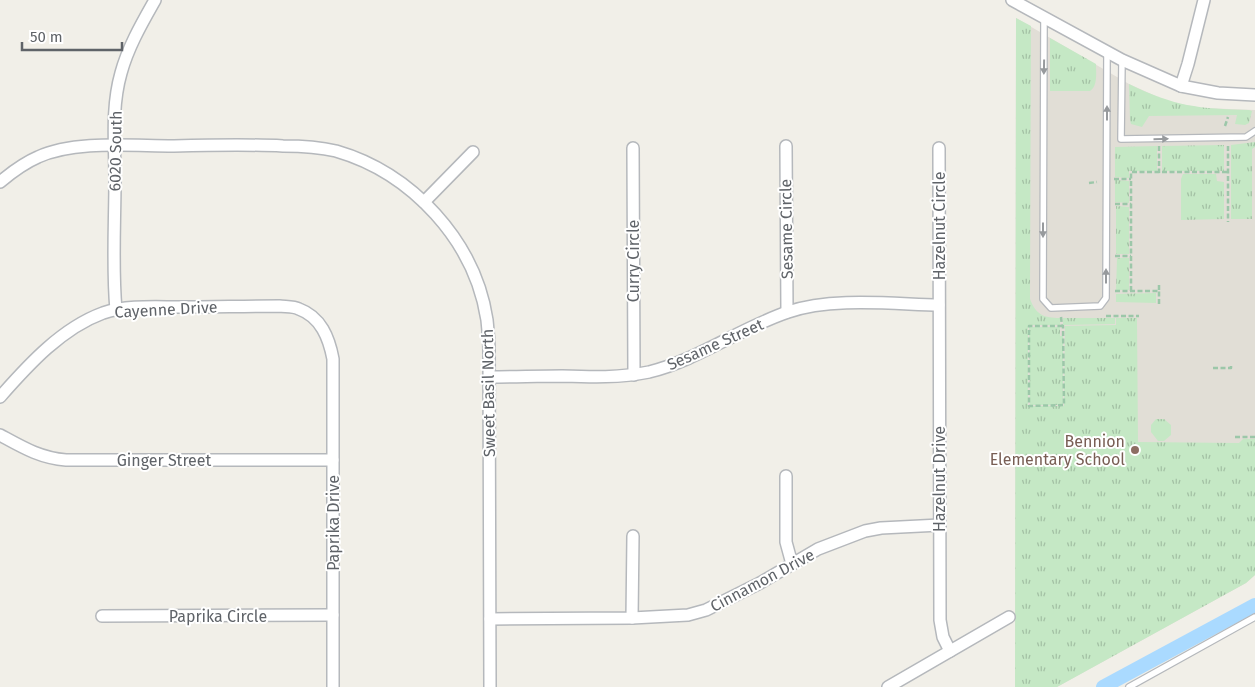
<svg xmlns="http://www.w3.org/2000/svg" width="1255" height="687" font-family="'Fira Sans',sans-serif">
	<defs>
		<pattern id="grass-tufts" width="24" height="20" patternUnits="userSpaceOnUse" patternTransform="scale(1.25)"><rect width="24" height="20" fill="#c5e8c5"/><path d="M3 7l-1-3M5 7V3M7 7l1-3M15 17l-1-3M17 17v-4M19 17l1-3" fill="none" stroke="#a3c0a4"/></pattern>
	</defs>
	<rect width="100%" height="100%" fill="#f1efe8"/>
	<!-- education -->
	<path fill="#e1ded6" d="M 1016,18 L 1129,84 L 1169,102 L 1202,108 L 1255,110 L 1255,575 L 1246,583 L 1057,687 L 1015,687 Z"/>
	<!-- grass -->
	<g fill="url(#grass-tufts)">
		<path d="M 1016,18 L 1031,26 L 1030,299 C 1036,315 1044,318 1060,318 L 1060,325 L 1028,325 L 1028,406 L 1064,406 L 1065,326 L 1116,325 L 1116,318 L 1137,318 L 1138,442 L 1239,443 L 1243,439 L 1255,439 L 1255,575 L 1246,583 L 1057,687 L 1015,687 Z"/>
		<path d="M 1050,38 L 1096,64 C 1096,73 1098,86 1090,91 L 1050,91 Z"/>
		<path d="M 1129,84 C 1174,106 1199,109 1249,110 L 1252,111 L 1249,123 L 1245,125 L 1235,124 L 1237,115 L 1149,116 L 1142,127 L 1131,124 L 1130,120 Z"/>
		<path d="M 1255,142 L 1255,147 L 1252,149 L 1252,219 L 1231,219 L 1231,145 Z"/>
		<path d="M 1224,145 L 1224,171 L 1162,171 L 1162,146 Z"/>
		<path d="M 1157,146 L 1157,171 L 1129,171 L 1129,178 L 1115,177 L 1115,147 Z"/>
		<path d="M 1183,174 L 1216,174 L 1217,181 L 1224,182 L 1224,219 L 1181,220 L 1181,179 Z"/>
		<path d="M 1115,180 L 1129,181 L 1129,203 L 1115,202 Z"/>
		<path d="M 1116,206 L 1129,207 L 1129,254 L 1116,254 Z"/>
		<path d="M 1117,258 L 1129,258 L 1129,290 L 1116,290 Z"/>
		<path d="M 1156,293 L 1156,303 L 1116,302 L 1116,294 Z"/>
		<path d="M 1063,318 L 1115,318 L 1115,324 L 1063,325 Z"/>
		<path d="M 1029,327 L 1060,327 L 1060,336 L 1063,336 L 1063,405 L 1030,405 Z"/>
		<path d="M 1156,419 L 1164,419 L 1171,425 L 1171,435 L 1164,441 L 1158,441 L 1151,432 L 1151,425 Z"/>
	</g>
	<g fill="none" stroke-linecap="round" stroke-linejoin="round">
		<!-- canal -->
		<path stroke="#aadaff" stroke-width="14" d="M 1103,687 L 1255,605"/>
		<defs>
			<g id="service">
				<path d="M 1044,18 L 1043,299 L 1051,308 L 1100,306 L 1106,298 L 1107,52"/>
				<path d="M 1122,60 L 1121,139 L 1246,137 L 1255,131"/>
				<path d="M 1129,687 L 1255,617"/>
			</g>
			<g id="minor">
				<path d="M 1012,0 L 1122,60 L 1181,86 L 1218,93 L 1255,95"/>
				<path d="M 1181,86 L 1188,64 L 1204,0"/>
				<path d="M 786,146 L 787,312"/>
				<path d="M 633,148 L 634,375"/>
				<path d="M 939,148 L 940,620 L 943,637 L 950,651"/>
				<path d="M 0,182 C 12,172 24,163 38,157 C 75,140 132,146 173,146 C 210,145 246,144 283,146 C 300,146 319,147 336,151 C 412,173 475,241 487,320 C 488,330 489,341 489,351 L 490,687"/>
				<path d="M 424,202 L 473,152"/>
				<path d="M 116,310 C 112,267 115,223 115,179 C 115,144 111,108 121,73 C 128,47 142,23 155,0"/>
				<path d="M 490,377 C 514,377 538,376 562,376 C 591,377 620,378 649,372 C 698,360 740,328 788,312 C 832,297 892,304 939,305"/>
				<path d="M 0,397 C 29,364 62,328 103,313 C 127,305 155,307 179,307 C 213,307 246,306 279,306 C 285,307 293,306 299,309 C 321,317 329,338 333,359 L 333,687"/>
				<path d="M 0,435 C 22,447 40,458 66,460 L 333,460"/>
				<path d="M 786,476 L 786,542 L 792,564"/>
				<path d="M 102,616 L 333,615"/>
				<path d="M 632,618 L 633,536"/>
				<path d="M 490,619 L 632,618 L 688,615 L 706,610 L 760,583 L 818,549 L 865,531 L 881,528 L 940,525"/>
				<path d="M 888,687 L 1009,617"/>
			</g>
		</defs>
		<!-- service casing -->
		<use href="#service" stroke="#b5b8bc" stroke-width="8"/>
		<!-- minor casing -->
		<use href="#minor" stroke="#b5b8bc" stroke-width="14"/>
		<!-- path -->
		<g stroke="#9cc7a9" stroke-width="2.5" stroke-dasharray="5 2.5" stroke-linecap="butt">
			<path d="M 1225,126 L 1228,117"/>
			<path d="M 1159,146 L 1159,173"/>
			<path d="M 1228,146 L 1228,222"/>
			<path d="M 1114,179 L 1131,179"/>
			<path d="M 1089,183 L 1097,182"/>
			<path d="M 1115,204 L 1131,204"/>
			<path d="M 1115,256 L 1131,256"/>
			<path d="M 1115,291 L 1159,291 L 1159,283"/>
			<path d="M 1131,291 L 1131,172 L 1228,172"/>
			<path d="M 1159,304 L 1159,291"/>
			<path d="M 1106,316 L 1139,316"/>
			<path d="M 1061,317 L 1062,326 L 1063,326 L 1064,405 L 1029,406 L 1029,326 L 1062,326"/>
			<path d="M 1213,368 L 1231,368 L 1231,365"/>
			<path d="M 1235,437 L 1255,437"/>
		</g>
		<!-- service -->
		<use href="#service" stroke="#fff" stroke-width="5.5"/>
		<!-- minor -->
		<use href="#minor" stroke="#fff" stroke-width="11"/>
	</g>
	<!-- one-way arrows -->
	<defs><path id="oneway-solid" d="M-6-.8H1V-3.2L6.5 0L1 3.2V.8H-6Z" transform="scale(1.25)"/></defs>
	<g fill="#979a9d">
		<use href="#oneway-solid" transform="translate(1044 67) rotate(91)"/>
		<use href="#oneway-solid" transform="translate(1107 113) rotate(-90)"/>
		<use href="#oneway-solid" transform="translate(1161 139) rotate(-1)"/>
		<use href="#oneway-solid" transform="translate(1043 230) rotate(90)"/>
		<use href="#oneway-solid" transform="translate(1106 276) rotate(-90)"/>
	</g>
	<!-- markers -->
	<circle fill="#8d6e63" stroke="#fff" stroke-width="2" cx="1135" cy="450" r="5"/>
	<g text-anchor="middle" stroke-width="4" stroke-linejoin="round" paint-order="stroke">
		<!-- street labels -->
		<g font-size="16" fill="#5f6368" stroke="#fff">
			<text transform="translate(115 151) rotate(-89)" y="6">6020 South</text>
			<text transform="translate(939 226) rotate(-90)" y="6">Hazelnut Circle</text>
			<text transform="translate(786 229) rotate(-91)" y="6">Sesame Circle</text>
			<text transform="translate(633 261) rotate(-90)" y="6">Curry Circle</text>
			<text transform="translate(166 309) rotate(-3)" y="6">Cayenne Drive</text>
			<text transform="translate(715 344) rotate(-24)" y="6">Sesame Street</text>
			<text transform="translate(488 393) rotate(-91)" y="6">Sweet Basil North</text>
			<text x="164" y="466">Ginger Street</text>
			<text transform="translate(939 479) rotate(-90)" y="6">Hazelnut Drive</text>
			<text transform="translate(333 523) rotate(-90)" y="6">Paprika Drive</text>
			<text transform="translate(762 580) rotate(-28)" y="6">Cinnamon Drive</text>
			<text x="218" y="622">Paprika Circle</text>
		</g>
		<!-- education labels -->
		<g font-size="16" fill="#785e54" stroke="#fff" text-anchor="end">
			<text x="1125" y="447">Bennion<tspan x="1125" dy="18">Elementary School</tspan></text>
		</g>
	</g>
	<!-- scale -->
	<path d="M22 42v8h100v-8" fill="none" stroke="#5f6368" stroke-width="2.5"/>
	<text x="30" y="42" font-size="15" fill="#5f6368" stroke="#ffffff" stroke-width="4" paint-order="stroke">50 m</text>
</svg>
